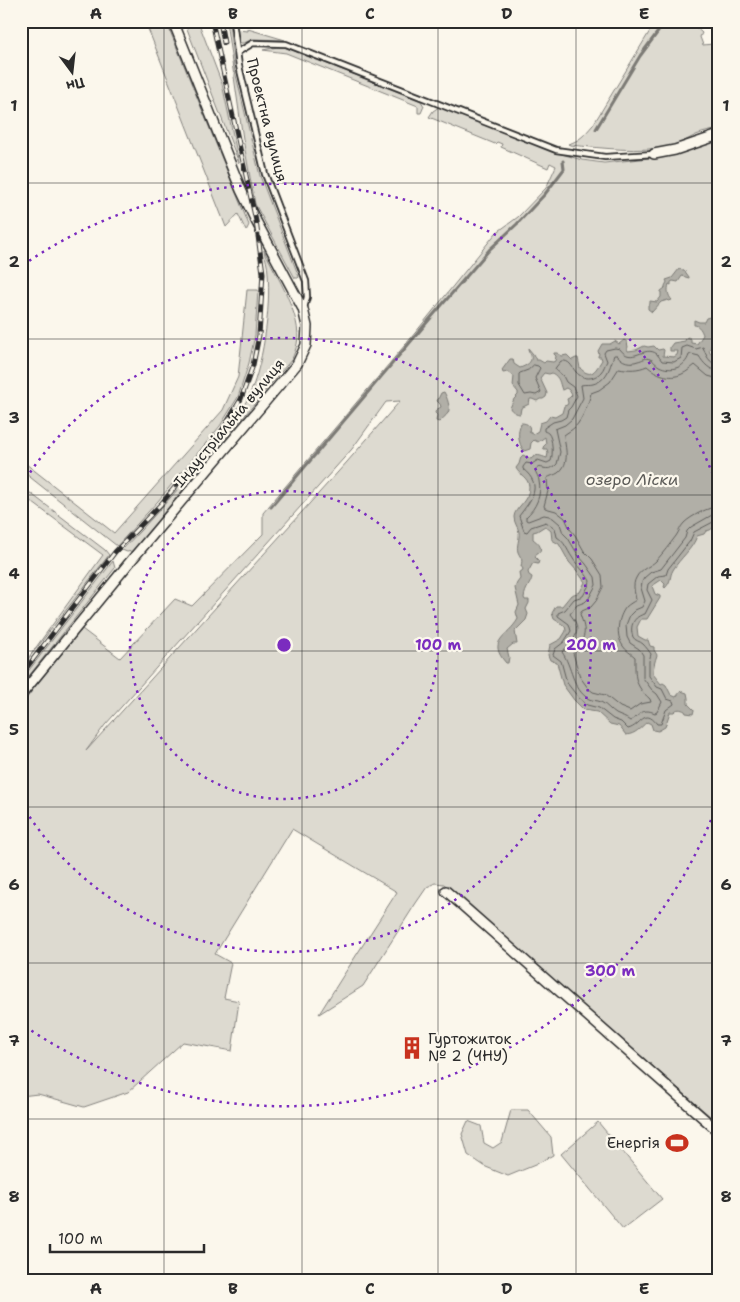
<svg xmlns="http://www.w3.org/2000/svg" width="740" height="1302" font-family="'Shantell Sans',sans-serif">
	<rect width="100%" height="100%" fill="#fbf7ec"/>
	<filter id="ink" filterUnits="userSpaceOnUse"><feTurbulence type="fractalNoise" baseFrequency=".02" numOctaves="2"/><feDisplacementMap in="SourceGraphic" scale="10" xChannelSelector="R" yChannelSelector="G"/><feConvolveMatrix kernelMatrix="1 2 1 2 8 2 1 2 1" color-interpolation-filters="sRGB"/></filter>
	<g filter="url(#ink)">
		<!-- green -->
		<g fill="#dddad0" stroke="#84827e" fill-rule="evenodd">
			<path d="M 145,21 L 166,21 L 249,225 L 246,231 L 238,214 L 226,227 Z"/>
			<path d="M 184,21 L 198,21 L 222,84 L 239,163 Z"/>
			<path d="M 226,21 L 229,21 L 234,67 L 260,176 L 299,277 L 298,278 L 295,278 L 255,204 L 243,139 Z"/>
			<path d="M 656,21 L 689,21 L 702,33 L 700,37 L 703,45 L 713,44 L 717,59 L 719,59 L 719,129 C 711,131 703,132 696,135 C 688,139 680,144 671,146 C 639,153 603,148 570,145 L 568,144 C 580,141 585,134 593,125 Z"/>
			<path d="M 248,29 L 285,40 L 253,39 L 244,43 L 241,43 L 239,42 L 237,30 L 248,31 Z"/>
			<path d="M 277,47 L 284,47 L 292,50 L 421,101 L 424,106 L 421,113 L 418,113 L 418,106 L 286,53 L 263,50 Z"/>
			<path d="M 439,107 L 555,152 L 582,160 L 604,163 L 659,157 L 719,138 L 719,1124 L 444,884 L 435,883 L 427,887 L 416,903 L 363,986 L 319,1014 L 341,979 L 397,892 L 292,829 L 215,954 L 231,963 L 224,998 L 239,1001 L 232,1051 L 183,1042 L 128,1092 L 84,1107 L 38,1094 L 21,1096 L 21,706 L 34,688 L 82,629 L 120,658 L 175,599 L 192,606 L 263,534 L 263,513 L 411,338 L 496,233 L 518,217 L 546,188 L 556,166 L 550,163 L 548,168 L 501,147 L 502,144 L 497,142 L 495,144 L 429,117 L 433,111 ZM 400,401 L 347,462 L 86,751 L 105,725 L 352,449 L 386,402 Z"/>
			<path d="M 264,250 C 276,275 303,317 297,344 C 296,349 294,354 292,359 L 132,551 L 127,552 L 122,550 C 149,522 174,494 199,465 C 217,444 234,424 247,400 C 263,369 271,308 268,273 C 268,266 265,258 264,250 Z"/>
			<path d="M 247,290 L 258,290 L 255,335 L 249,363 L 238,397 L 220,426 L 158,501 L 117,546 L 21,470 L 21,460 L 114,533 L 223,410 L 238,377 Z"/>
			<path d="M 21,486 L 105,550 L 109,555 L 21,668 L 103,555 L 21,494 Z"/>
			<path d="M 113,561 L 115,568 L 21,686 L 21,681 L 26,674 Z"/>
			<path d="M 511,1110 L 528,1110 L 551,1137 L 553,1155 L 535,1165 L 508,1176 L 486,1167 L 468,1155 L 462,1134 L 468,1121 L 481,1126 L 484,1143 L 493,1148 L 502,1142 Z"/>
			<path d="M 598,1122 L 662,1199 L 623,1229 L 561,1154 Z"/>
		</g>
		<!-- water -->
		<g fill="#b1afa7" stroke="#7b7a75">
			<path d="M 679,269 L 684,270 L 689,277 L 689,278 L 682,276 L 678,282 L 673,281 L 671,282 L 671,285 L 669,284 C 667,290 668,296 672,300 L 669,301 L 668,300 L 661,302 L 652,312 L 648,309 L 648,305 L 650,304 L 650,301 L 657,302 L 661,297 L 661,291 L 665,288 L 665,286 L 667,282 L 666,280 L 672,278 Z"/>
			<path d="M 710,317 L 714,319 L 719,317 L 719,337 L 711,345 L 711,347 L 709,349 L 710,353 L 719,362 L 719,500 L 718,502 L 719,524 L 710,530 L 706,531 L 704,534 L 697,536 C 692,550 680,558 673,570 C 669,577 672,581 665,588 L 664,587 L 665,584 L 661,580 L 652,586 L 655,594 L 660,596 L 660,598 L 647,619 L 641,619 L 637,627 L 638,636 L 645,640 L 648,640 L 650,646 L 654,647 L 654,650 L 657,655 C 655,661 653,667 653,674 L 661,684 L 663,683 L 666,685 L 671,695 L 676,697 L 681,691 L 687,693 L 688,698 L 688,704 L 694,710 L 693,714 L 686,713 L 685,711 C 681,709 677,708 674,712 L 670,712 L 665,727 L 658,731 L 653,730 L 651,724 L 647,722 C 640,728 636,734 626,735 L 619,726 L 610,724 L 597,712 L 584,710 L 574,700 L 563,685 L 557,663 L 550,660 L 548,655 L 550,645 L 561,639 L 566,631 L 565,626 L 554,619 L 552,613 L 556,606 L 562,606 L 571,595 L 580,592 L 585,582 L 577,571 L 569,562 L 559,544 L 552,540 L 551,531 L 545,526 L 537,531 L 533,532 L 533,539 C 538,543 542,546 540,552 L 537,553 L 535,557 L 539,561 L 538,564 L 533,563 L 528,572 L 529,575 L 532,577 C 531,584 525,588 524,598 L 525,600 L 529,600 L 529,603 L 526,609 L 528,614 L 526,620 L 515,631 L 517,644 L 513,644 L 507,649 L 509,657 L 508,663 L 506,663 C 486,640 508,637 518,619 L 516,612 L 519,605 L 515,588 L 517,583 L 520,579 L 519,572 L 522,571 L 523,569 L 521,566 C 523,558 521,559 518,552 C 516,546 520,539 519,532 C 518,527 514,523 514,517 C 514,508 530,501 529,486 C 528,477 519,475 516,468 L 519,464 L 521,457 L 523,455 L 531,459 C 537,453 540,456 547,458 L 548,453 L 547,449 L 544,449 L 543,447 L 546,444 L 545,437 L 538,442 L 534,440 L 531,443 L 530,449 L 524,451 C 518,443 517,432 521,423 C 528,423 531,426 529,432 L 533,434 L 538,431 L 540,423 L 546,421 L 550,416 L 555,417 L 562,413 L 564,406 L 567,405 L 568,403 L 567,399 L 569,398 L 572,395 L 569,390 L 566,388 L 562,390 C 559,382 560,378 552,373 L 549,374 L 544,373 L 540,378 L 547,393 L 546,397 L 543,399 L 540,399 L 537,401 L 532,399 L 530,399 L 529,404 L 521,408 L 520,414 C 517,414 511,411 510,408 L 514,399 L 518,395 L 518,392 L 513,386 L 514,376 L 508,372 L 503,373 L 502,370 L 510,359 L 513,359 L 514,364 L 520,368 C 525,366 533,363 531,355 C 530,353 528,351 528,348 L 533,354 L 536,360 L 539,360 L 544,363 L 546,361 L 553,362 L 555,361 L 556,356 L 554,354 L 554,353 L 557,353 L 562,356 L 567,355 L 572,360 L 576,358 L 578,358 L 580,368 C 582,370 584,372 587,373 C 594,376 599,364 602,360 L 601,357 L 598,357 L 598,356 L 599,354 L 598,351 L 602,344 L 610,344 L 615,341 L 619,344 L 624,340 L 627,342 L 628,347 L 627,349 L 628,351 L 636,350 L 644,346 L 648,347 L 654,346 L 658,350 L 663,349 L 664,350 L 663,356 L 674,357 L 677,355 L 678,351 L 670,351 L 670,347 L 673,343 L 685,341 L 686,338 L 688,337 L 691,339 L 691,343 L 697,344 L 703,335 C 702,331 699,325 694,325 L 694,320 L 699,322 L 704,322 L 706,318 Z"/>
			<path d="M 444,392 C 447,397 451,408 448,413 C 446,416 441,420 439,422 L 436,421 L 437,415 L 435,413 L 436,410 L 441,407 L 440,404 L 437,401 L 441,393 Z"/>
		</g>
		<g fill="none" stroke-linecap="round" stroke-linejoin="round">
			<!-- shore -->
			<g stroke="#61605d" stroke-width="1">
				<path d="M 534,365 L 538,366 L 540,368 L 535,378 L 541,392 L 536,395 L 531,394 L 525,395 L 519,385 L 519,374 L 520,373 L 528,370 Z"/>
				<path d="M 719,365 C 709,364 706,355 703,347 L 696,349 L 687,346 L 682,348 L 681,358 L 674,362 L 662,361 C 660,359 659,356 657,354 C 644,344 632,366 620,349 L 615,348 L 606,350 L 604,353 L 607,361 C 605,364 604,369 601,372 C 594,380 583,380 576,372 C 571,366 570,360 561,361 L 556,367 L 555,369 L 563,376 L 566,382 L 573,387 L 576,393 L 577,396 L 571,407 L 568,410 L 566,417 L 561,420 L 553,422 L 544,428 L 544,431 C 546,432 547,432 548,433 C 553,438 553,455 551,461 L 547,463 L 538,460 L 532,464 L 526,463 L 523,467 L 523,469 C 544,486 531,500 519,516 L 524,531 L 527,532 L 531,527 L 546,522 L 555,528 L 557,537 C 565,542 567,550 572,557 C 577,566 585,571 590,581 L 589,585 L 583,596 L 574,599 L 565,610 L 558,613 L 558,616 L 569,624 L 571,631 L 564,642 L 555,649 L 553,655 L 561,661 L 567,683 L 578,697 L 587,705 L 599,708 L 613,719 L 621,722 L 628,729 C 641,726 644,707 657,724 L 661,724 L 666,710 L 674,704 L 673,701 L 667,699 L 662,689 L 657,687 L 649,676 L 649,661 L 651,654 C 649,651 646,647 643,644 C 640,641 635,641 633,637 C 629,626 634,616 645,614 L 652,600 L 647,590 L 648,584 L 658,576 L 666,575 L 668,569 L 690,541 L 694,532 L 715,521 L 719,520"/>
				<path d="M 719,371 C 710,371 703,363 699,356 L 691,354 L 689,355 C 685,368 671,372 659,366 C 655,364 654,360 650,359 C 645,357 643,360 638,361 C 630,364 622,362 617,355 L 614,355 C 610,366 608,380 593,384 C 590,385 585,384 581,385 L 583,398 L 572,419 L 565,425 L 555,429 L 560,452 L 557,464 C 552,470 546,469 539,467 L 535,470 C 536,474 539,477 539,481 C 542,495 536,508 526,517 L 526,520 L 528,521 L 544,515 L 549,516 L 553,518 L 560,524 L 563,533 L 568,538 L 578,555 L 586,564 L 595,577 L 596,585 L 589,598 L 585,602 L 577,605 L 570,614 C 572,617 575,620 576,624 C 580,637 569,644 562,652 C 572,666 572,689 589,699 C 593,701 597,700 601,702 C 607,705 611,711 616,714 C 622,717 625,717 630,721 C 640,716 641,707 655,713 L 657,712 L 662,702 L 657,694 L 652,690 L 643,678 L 643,655 L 639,649 L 630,643 L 627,637 L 626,625 L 630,615 L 635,610 L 642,607 L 645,601 L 641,588 L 642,582 L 644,578 L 651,572 L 661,569 L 685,538 L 687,531 L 691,527 L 712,515 L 719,514"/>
				<path d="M 719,379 L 708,376 L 695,365 C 691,368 687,372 682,374 C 670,380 656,374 647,366 C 638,370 629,370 619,368 L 610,382 L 599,390 L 591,393 C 589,403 582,420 575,427 C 572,430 568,432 564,435 C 565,448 571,463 558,473 C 555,475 550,476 547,478 L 548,491 L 544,506 L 545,508 L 556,511 L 565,518 L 570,529 L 575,535 L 584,551 L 592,559 L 602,575 L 603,587 L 596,601 L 591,607 L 582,611 L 580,614 C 587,634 586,636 573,653 L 580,677 L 588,688 L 593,692 L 605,695 L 620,707 L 630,711 L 640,704 L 651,702 L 650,699 C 634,685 635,677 635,657 C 631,653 626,651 623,646 C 615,635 618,617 626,607 C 629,604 633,602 636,600 C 635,593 632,585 636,578 C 640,569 650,567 656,561 C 663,553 670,544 676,536 C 679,532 680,527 684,523 C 691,516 709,507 719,506"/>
			</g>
			<!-- stream -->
			<g stroke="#7b7a75" stroke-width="3">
				<path d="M 596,129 L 640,56 L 666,21"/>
				<path d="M 271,507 L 429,320 L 490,249 L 517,224 L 545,194 L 564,169 L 563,161"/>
			</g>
			<defs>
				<g id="service">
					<path d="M 233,21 L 239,66 L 265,174 L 306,281 L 307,297 L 304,308"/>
					<path d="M 238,52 L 253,43 L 286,44 L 556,150 L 605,157 L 654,154"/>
				</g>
				<g id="minor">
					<path d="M 654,154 L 675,150 L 719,135"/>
					<path d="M 21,695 L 129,563 L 297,364 L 306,345 L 307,326 L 303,309 L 256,221 L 241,190 L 173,21"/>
					<path d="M 446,891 L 719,1132"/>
				</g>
			</defs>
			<!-- service casing -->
			<use href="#service" stroke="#2b2b2b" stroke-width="8"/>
			<!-- minor casing -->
			<use href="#minor" stroke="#2b2b2b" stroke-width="12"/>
			<!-- service -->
			<use href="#service" stroke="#fbf7ec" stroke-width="4.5"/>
			<!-- minor -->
			<use href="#minor" stroke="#fbf7ec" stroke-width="9"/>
			<defs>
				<g id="rail">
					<path d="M 220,21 L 224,43"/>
					<path d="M 21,675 L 115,552 L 161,504 L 223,429 L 241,399 L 253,365 L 259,335 L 263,273 L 256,221 L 212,21"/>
				</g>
			</defs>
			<!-- rail casing -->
			<use href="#rail" stroke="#2b2b2b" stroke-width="5"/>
			<!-- rail -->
			<use href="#rail" stroke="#fbf7ec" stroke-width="3" stroke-dasharray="9" stroke-linecap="butt"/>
		</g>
	</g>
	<!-- grid -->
	<path fill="none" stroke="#2b2b2b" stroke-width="1" stroke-opacity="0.55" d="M 164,21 L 164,1281M 302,21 L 302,1281M 438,21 L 438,1281M 576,21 L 576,1281M 21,183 L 719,183M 21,339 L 719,339M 21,495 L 719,495M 21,651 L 719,651M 21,807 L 719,807M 21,963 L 719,963M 21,1119 L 719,1119"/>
	<!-- distance rings -->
	<g fill="none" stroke="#7b2cbf" stroke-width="2.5" stroke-dasharray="2.5 5">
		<circle cx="284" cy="645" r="154"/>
		<path d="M22 485A307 307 0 1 1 22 805"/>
		<path d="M719 799A461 461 0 0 1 23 1025M23 265A461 461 0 0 1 719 491"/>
	</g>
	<!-- icons -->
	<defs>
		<symbol id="building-bare" viewBox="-9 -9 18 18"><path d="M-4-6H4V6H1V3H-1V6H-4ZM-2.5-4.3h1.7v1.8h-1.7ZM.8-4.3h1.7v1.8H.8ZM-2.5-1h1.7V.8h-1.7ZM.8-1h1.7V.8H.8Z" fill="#c8321e" stroke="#fbf7ec" stroke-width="2.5" paint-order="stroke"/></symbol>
		<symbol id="stadium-bare" viewBox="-9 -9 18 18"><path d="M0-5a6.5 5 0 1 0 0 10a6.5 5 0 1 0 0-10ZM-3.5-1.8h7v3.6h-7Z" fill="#c8321e" stroke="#fbf7ec" stroke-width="2.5" paint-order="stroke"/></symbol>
	</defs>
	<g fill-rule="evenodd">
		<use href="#building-bare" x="396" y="1032" width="32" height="32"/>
		<use href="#stadium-bare" x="661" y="1127" width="32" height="32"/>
	</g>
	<g text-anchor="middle" stroke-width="4.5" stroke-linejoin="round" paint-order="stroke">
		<!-- street labels -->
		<g font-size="15" fill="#2b2b2b" stroke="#fbf7ec">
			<text transform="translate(267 120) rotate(76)" y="5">Проектна вулиця</text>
			<text transform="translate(229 423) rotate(-50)" y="5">Індустріальна вулиця</text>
		</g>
		<!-- poi labels -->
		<g font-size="15" fill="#2b2b2b" stroke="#fbf7ec" text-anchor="start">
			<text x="428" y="1044">Гуртожиток<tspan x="428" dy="17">№ 2 (ЧНУ)</tspan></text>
			<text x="660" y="1148" text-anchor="end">Енергія</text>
		</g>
		<!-- water labels -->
		<g font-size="16" font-style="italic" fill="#5a5956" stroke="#fbf7ec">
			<text x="632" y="485">озеро Ліски</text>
		</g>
	</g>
	<circle cx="284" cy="645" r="8" fill="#7b2cbf" stroke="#fbf7ec" stroke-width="2.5"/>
	<g font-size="15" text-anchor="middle" font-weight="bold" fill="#7b2cbf" stroke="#fbf7ec" stroke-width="4.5" stroke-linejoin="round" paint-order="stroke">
		<text x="438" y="650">100 m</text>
		<text x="591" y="650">200 m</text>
		<text x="610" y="976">300 m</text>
	</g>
	<!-- margin -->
	<rect width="740" height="1302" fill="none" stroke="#fbf7ec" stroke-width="55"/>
	<!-- north arrow -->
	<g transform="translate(72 72) rotate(165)" stroke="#fbf7ec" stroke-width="4" paint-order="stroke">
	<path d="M0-4L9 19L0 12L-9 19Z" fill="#2b2b2b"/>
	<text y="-8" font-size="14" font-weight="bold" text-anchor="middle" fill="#2b2b2b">Пн</text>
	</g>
	<!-- scale -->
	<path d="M50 1244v8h154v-8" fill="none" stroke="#2b2b2b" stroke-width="2.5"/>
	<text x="58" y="1244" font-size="15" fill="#2b2b2b" stroke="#fbf7ec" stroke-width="4" paint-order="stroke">100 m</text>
	<rect x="28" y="28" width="684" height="1246" fill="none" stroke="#2b2b2b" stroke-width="2"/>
	<g font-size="16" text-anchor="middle" font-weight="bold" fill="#2b2b2b">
		<text x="96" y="19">A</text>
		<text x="233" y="19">B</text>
		<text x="370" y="19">C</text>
		<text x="507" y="19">D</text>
		<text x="644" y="19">E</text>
		<text x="14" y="111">1</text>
		<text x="726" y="111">1</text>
		<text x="14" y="267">2</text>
		<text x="726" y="267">2</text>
		<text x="14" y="423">3</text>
		<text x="726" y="423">3</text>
		<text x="14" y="579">4</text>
		<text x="726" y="579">4</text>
		<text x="14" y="735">5</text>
		<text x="726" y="735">5</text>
		<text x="14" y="890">6</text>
		<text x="726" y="890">6</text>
		<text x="14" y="1046">7</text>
		<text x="726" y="1046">7</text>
		<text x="14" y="1202">8</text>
		<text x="726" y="1202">8</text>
		<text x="96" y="1294">A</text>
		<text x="233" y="1294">B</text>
		<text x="370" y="1294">C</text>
		<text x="507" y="1294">D</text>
		<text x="644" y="1294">E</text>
	</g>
</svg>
